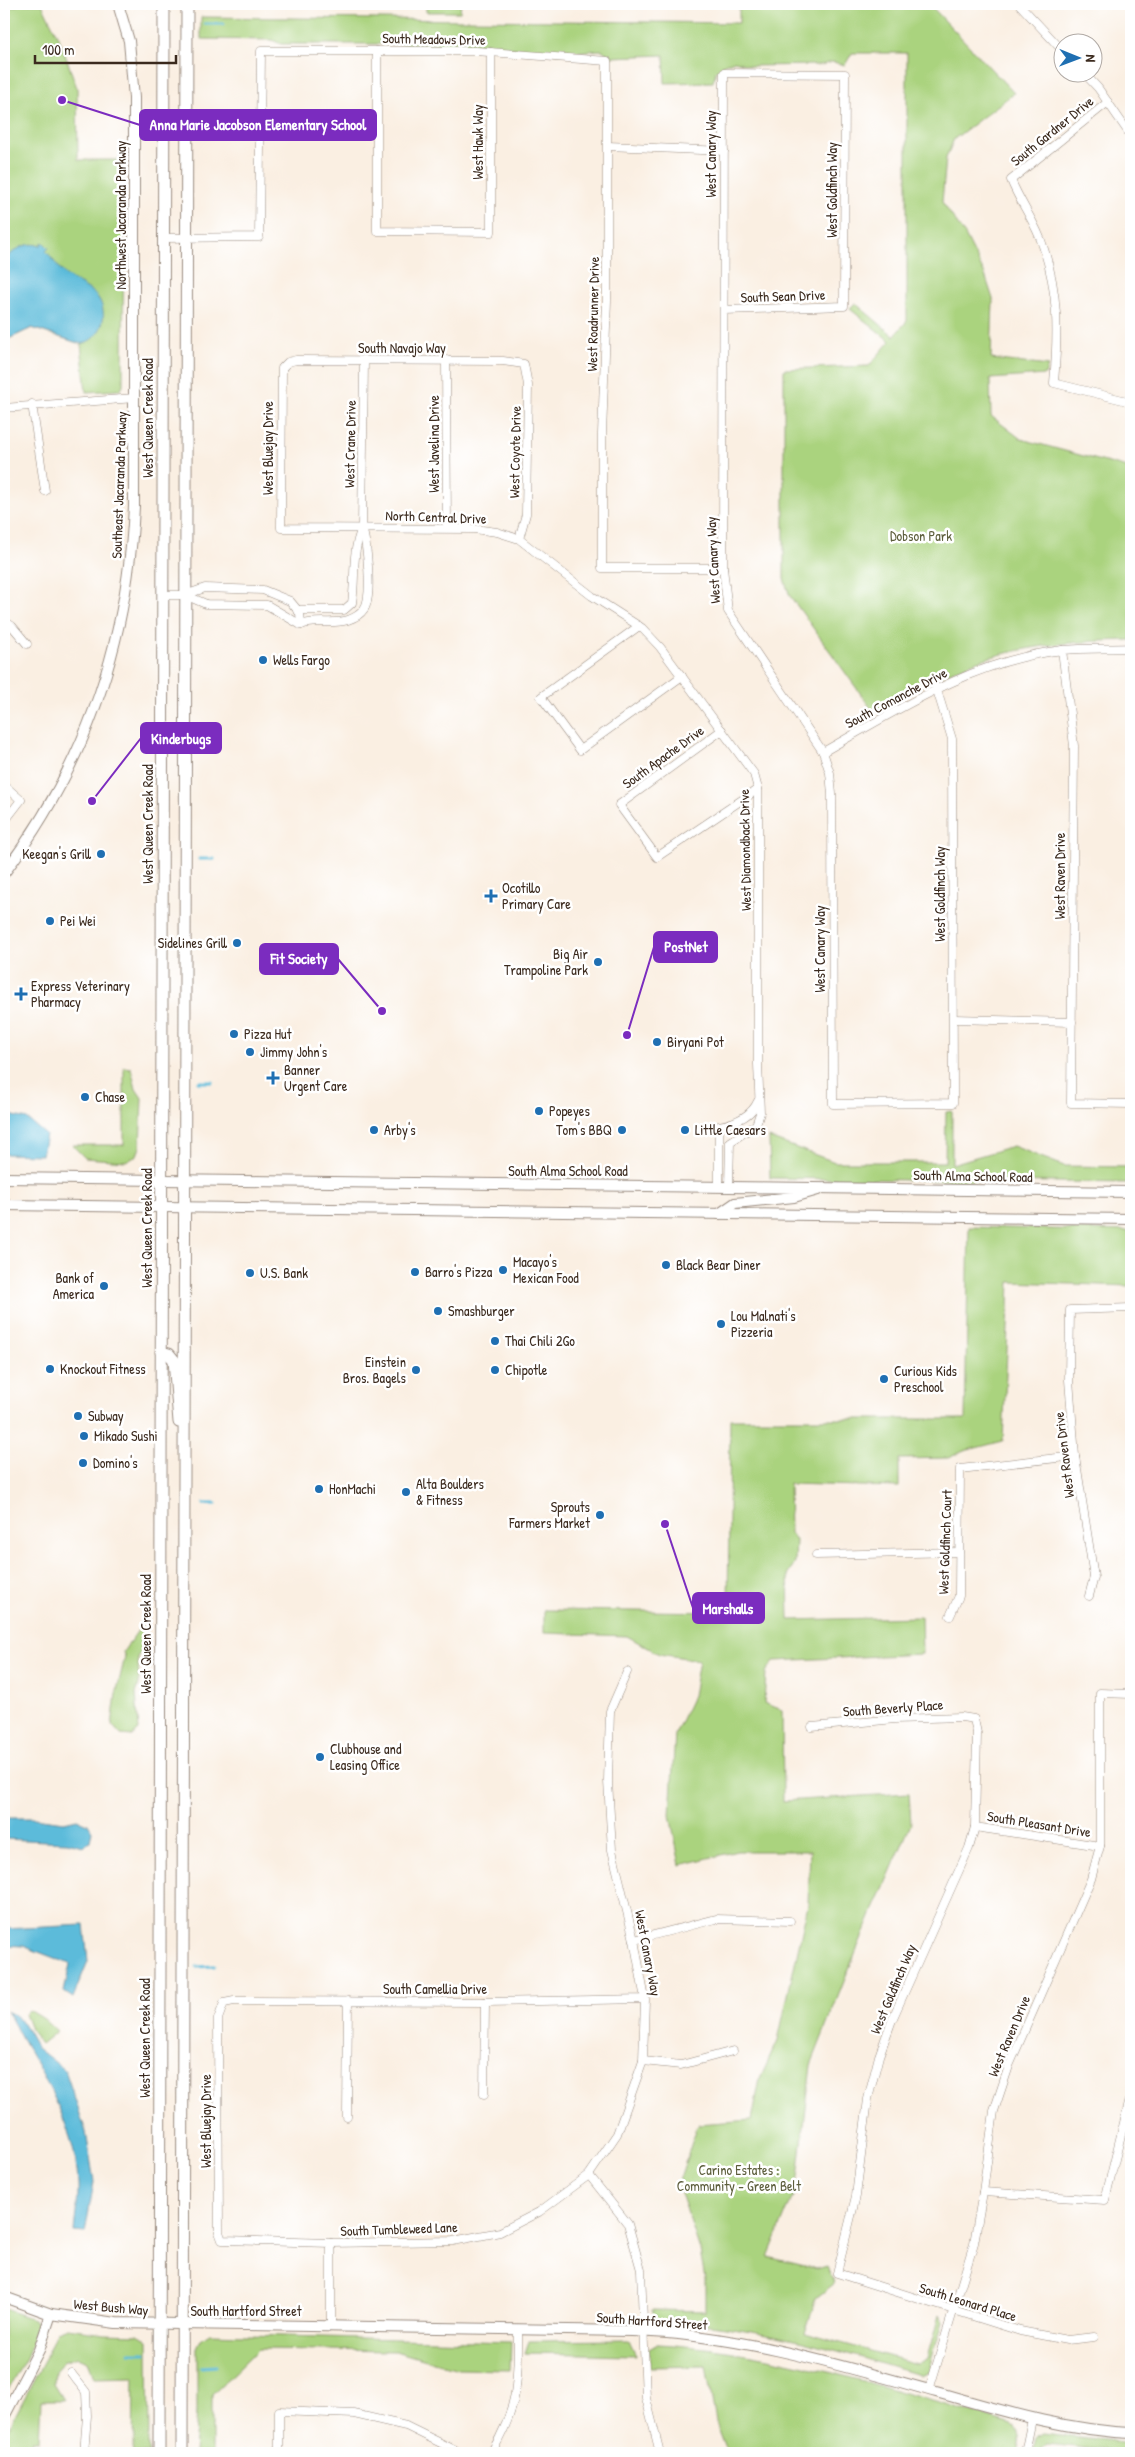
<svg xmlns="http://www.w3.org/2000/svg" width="1135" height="2457" font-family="'Patrick Hand',sans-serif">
	<rect width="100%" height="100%" fill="#fff"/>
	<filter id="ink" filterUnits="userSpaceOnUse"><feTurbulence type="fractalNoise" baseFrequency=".02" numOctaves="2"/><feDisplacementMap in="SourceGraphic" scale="10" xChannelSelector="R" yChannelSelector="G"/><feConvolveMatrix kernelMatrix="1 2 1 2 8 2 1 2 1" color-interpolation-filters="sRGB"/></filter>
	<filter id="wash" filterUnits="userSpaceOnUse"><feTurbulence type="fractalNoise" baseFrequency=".0096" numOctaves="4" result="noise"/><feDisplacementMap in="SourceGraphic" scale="20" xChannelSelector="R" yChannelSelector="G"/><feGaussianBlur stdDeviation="1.12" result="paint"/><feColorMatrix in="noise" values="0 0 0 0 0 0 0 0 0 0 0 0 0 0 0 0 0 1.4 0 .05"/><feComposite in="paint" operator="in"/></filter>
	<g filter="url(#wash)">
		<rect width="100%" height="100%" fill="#faefe2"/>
		<!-- green -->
		<g fill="#aad37e" stroke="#727e4e">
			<path d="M 21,4 L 42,4 L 61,43 L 77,88 L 78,160 L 124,160 L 123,385 L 120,390 L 86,392 L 81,344 L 32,328 L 4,341 L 4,10 Z"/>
			<path d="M 426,4 L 461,4 L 460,12 L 426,12 Z"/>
			<path d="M 739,4 L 929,4 L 1014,93 L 954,139 L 946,158 L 942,202 L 965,235 L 985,275 L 993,299 L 991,359 L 1048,366 L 1045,375 L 990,379 L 991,416 L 1021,439 L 1131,469 L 1131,640 C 1084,641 1037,644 991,657 C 950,668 911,692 873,711 L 790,596 L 784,579 L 784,369 L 869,366 L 890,341 L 850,309 L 855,303 L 894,336 L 907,321 L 907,53 L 852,53 L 845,65 L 833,62 L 821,65 L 750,66 L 735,61 L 724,64 L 716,71 L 713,82 L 665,83 L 664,55 L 612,57 L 602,50 L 557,53 L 477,44 L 281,44 L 272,40 L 201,39 L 201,17 L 739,23 Z"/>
			<path d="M 124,1067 L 131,1068 L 136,1089 L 142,1098 L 140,1147 L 137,1155 L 126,1161 L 85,1158 L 72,1145 L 124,1145 Z"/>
			<path d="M 952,1111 L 952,1164 L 1013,1146 L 1064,1166 L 1131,1167 L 1131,1183 L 770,1178 L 769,1138 L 835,1162 L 945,1162 L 946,1112 Z"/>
			<path d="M 969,1227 L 1131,1231 L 1131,1286 L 1010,1282 L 1003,1441 L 964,1451 L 948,1458 L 899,1459 L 899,1487 L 789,1484 L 790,1534 L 796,1539 L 795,1563 L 788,1573 L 789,1620 L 921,1617 L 922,1654 L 774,1661 L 766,1672 L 764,1703 L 782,1710 L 783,1801 L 909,1793 L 911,1824 L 856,1951 L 811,2065 L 797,2186 L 768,2257 L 817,2269 L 827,2266 L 830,2276 L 835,2283 L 816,2298 L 805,2333 L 917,2364 L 928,2358 L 940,2314 L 943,2321 L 928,2371 L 919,2375 C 858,2357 796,2337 733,2328 C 708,2324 682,2323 656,2320 L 652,2310 L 705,2311 L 705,2280 L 700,2250 L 678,2184 L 698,2124 L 752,2120 L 760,2079 L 778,2040 L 808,1904 L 810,1851 L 737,1851 L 680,1865 L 670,1815 L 675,1734 L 693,1696 L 699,1660 L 659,1654 L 627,1636 L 544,1633 L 544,1610 L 728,1612 L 730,1419 L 965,1419 Z"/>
			<path d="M 141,1626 L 144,1643 L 138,1658 L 139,1684 L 136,1694 L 139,1730 L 132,1736 L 121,1735 L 112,1725 L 116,1694 L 125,1657 L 123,1652 Z"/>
			<path d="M 29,2010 L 44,2019 L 57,2031 L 41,2044 L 32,2032 L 25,2014 Z"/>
			<path d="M 4,2309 L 33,2319 L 38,2328 L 26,2358 L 9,2388 L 4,2389 Z"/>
			<path d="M 67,2328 L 104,2333 L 138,2334 L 148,2340 L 149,2453 L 133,2453 L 134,2377 L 94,2378 L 88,2361 L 77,2357 L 63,2362 L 55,2371 L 54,2384 L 64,2400 L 41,2400 L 39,2441 L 32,2441 L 32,2453 L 4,2453 L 4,2437 L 44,2361 L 56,2332 Z"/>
			<path d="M 208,2334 L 511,2342 L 510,2370 L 458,2369 L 395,2351 L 258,2349 L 212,2394 L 212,2453 L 194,2453 L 197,2411 L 197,2349 L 201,2339 Z"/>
			<path d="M 629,2340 L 636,2355 L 525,2353 L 529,2341 Z"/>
			<path d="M 658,2344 C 779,2350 896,2391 1012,2425 C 1023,2434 1021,2440 1018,2453 L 728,2453 L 716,2422 L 706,2366 L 650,2367 L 649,2349 Z"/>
			<path d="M 1044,2433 L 1131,2443 L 1131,2453 L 1047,2444 L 1036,2453 L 1033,2453 L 1037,2437 Z"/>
		</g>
		<!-- water -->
		<g fill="#5bbbda" stroke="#4b727c">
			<path d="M 43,242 L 49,248 L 46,251 C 53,259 58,268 66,275 C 76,283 95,290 100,301 C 109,319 99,340 81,344 L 32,328 L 4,341 L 4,260 C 14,251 26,240 40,246 Z"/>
			<path d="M 10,1115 L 27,1119 L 46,1135 L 42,1155 L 4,1154 L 4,1116 Z"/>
			<path d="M 4,1818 L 34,1818 L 64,1822 L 77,1819 L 88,1824 L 92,1831 L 90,1841 L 84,1846 L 67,1842 L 4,1839 Z"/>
			<path d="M 84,1925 L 88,1961 L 73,1998 L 64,1992 L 70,1964 L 23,1946 L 4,1945 L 4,1929 Z"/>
			<path d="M 7,2011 L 23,2023 L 37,2048 L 65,2070 L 86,2132 L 94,2182 L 85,2233 L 74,2232 C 75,2216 79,2199 78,2183 C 76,2121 35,2064 7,2011 Z"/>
		</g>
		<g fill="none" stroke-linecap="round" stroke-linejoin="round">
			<!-- stream -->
			<g stroke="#5bbbda" stroke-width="3">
				<path d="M 205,24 L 223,24"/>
				<path d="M 199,859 L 214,859"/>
				<path d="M 199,1082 L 212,1082"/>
				<path d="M 204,1504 L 216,1504"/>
				<path d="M 197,1967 L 214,1966"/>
				<path d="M 130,2353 L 146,2353"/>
				<path d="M 201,2367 L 216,2366"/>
			</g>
		</g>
	</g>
	<g filter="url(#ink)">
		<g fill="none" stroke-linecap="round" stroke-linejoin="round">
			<defs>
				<g id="street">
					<path d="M 1019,4 L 1062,50"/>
					<path d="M 377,51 L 377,231 L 491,232 L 491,52"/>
					<path d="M 1083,72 L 1098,88 L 1131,136"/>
					<path d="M 1108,102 L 1011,180 C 1020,203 1036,223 1043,246 C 1059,294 1058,333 1054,383 L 1131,402"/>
					<path d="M 608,146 L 724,151"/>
					<path d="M 164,238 L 259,237 L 261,51 L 476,51 L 607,61 L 607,300 L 602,434 L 602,568 L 723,568"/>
					<path d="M 724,310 L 844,306 L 845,74 L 724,73 L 723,568 L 728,611 L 823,752 L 830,773 L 832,794 L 833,1104 L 953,1103 L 952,739 L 936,687"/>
					<path d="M 446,360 L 447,528"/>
					<path d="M 32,404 L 45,491"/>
					<path d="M 4,408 L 135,398"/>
					<path d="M 519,539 L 526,514 L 528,385 L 524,364 L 503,361 L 296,360 L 288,362 L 282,368 L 281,528 L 474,529 L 497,532 L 519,539 L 592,596 L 642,628 L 660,647 L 754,774 L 758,789 L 758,1064 L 760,1113 L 756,1125 L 730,1142 L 729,1186"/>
					<path d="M 163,595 L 185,595 L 205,588 L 263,590 L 290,601 L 300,613 L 301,625"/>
					<path d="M 185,595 L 206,604 L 267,605 L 301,625"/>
					<path d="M 297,610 L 344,610 L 352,603 C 356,576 351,554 362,528"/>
					<path d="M 4,621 L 12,626 L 27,644"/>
					<path d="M 301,625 C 317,619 333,625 348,620 C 354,618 360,615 364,609 C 373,597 367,543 362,528 L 364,360"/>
					<path d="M 639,626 L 541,697 L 580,750 L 682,676"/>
					<path d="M 1062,650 L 1074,746 L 1071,1103 L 1131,1104"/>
					<path d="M 722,730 L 619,805 L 657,857 L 758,789"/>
					<path d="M 823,752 C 899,709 973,660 1063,650 C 1085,648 1109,649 1131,648"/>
					<path d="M 4,785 L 21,800 L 4,822"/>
					<path d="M 954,1019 L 1072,1022"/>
					<path d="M 719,1186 L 719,1126 C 735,1123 751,1117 758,1101"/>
					<path d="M 816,1555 L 959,1552"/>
					<path d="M 1089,1596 L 1094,1577 L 1075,1456 L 1069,1380 L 1070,1310 L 1131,1308"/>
					<path d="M 950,1616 L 959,1596 L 960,1469 L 1075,1456"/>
					<path d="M 627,1672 L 610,1711 L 608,1781 L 612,1850 L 634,1940 L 645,1999 L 643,2061 L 617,2134 L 589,2175 L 539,2212 L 500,2232 L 453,2241 L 331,2243 L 222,2240 L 219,2232 L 218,2019 L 224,2003 L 234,2001 L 485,2002 L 645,1999"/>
					<path d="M 812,1727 L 895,1719 L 962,1717 L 974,1719 L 977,1733 L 975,1827 L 969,1848 L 892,2020 L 879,2056 L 868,2099 L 856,2196 L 837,2273 L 1020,2331 L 1067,2340 L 1094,2337"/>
					<path d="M 975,1827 L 1100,1846"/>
					<path d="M 634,1940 L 716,1919 L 790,1921"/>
					<path d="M 643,2061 L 681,2065 L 733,2051"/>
					<path d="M 484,2094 L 485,2002"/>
					<path d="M 347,2117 L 348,2001"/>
					<path d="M 589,2175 L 628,2224 L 641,2270 L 646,2398 L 660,2453"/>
					<path d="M 983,2192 L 1105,2200 L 1131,2094"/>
					<path d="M 331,2243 L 331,2325"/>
					<path d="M 71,2373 L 86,2392 L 87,2416 L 84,2453"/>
					<path d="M 929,2390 L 974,2243 L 983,2192 L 994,2111 L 1009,2066 L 1091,1879 L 1100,1846 L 1100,1693 L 1131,1694"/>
					<path d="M 279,2453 L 279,2411 L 354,2414 L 406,2426 L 461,2453"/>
					<path d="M 491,2453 C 519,2408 518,2380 518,2329"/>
					<path d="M 1025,2453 L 1032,2419"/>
				</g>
				<g id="secondary">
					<path d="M 4,873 C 86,765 128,640 134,506 L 134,98 L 129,41 L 118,4"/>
					<path d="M 4,1178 L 1131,1192"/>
					<path d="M 4,1205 L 1131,1219"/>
					<path d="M 719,1214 L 735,1203 L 794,1197 L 818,1190"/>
					<path d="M 4,2297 L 51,2314 L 116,2323 L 632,2331 C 735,2334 837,2364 936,2392 C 1000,2410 1064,2430 1131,2433"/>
					<path d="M 4,2417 L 39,2350 L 51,2314"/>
				</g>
				<g id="primary">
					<path d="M 161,1352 L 169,1354 L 174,1360 L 179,1422"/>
					<path d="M 159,2453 L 164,4"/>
					<path d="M 182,2453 L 187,4"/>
				</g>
			</defs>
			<!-- street casing -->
			<use href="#street" stroke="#9a8c80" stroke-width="9"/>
			<!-- secondary casing -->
			<use href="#secondary" stroke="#9a8c80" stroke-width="12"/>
			<!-- primary casing -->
			<use href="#primary" stroke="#9a8c80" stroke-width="13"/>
			<!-- street -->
			<use href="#street" stroke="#fff" stroke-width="8"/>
			<!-- secondary -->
			<use href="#secondary" stroke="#fff" stroke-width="10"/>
			<!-- primary -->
			<use href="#primary" stroke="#fff" stroke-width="11"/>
		</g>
	</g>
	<!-- markers -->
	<g fill="#1f6fb2" stroke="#fff" stroke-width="2">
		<circle cx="263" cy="660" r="5"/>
		<circle cx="101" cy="854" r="5"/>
		<path d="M488.5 888.5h5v5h5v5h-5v5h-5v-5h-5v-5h5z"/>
		<circle cx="50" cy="921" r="5"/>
		<circle cx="237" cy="943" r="5"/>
		<circle cx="598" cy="962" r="5"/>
		<path d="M18.5 986.5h5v5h5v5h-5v5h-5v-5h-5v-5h5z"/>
		<circle cx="234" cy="1034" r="5"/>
		<circle cx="657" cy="1042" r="5"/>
		<circle cx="250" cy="1052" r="5"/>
		<path d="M270.5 1070.5h5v5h5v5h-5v5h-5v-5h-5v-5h5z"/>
		<circle cx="85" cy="1097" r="5"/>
		<circle cx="539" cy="1111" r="5"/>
		<circle cx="374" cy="1130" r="5"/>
		<circle cx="622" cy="1130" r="5"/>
		<circle cx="685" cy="1130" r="5"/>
		<circle cx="666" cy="1265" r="5"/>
		<circle cx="503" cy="1270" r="5"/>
		<circle cx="415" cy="1272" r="5"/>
		<circle cx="250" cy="1273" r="5"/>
		<circle cx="104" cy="1286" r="5"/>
		<circle cx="438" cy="1311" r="5"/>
		<circle cx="721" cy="1324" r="5"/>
		<circle cx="495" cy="1341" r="5"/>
		<circle cx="50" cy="1369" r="5"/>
		<circle cx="416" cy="1370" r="5"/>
		<circle cx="495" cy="1370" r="5"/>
		<circle cx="884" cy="1379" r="5"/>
		<circle cx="78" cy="1416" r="5"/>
		<circle cx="84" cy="1436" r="5"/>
		<circle cx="83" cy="1463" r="5"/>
		<circle cx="319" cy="1489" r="5"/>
		<circle cx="406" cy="1492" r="5"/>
		<circle cx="600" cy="1515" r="5"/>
		<circle cx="320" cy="1757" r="5"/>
	</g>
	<g text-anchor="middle" stroke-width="5" stroke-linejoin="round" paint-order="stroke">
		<!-- street labels -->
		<g font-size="14" fill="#3b2a1e" stroke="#fff">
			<text transform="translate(434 39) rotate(1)" y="5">South Meadows Drive</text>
			<text transform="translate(1052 131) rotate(-39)" y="5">South Gardner Drive</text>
			<text transform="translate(478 142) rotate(-90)" y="5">West Hawk Way</text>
			<text transform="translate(711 154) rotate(-90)" y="5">West Canary Way</text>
			<text transform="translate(832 190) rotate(-90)" y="5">West Goldfinch Way</text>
			<text transform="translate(121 215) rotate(-90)" y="5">Northwest Jacaranda Parkway</text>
			<text transform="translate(783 296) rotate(-2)" y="5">South Sean Drive</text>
			<text transform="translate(593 314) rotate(-89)" y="5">West Roadrunner Drive</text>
			<text x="402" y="353">South Navajo Way</text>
			<text transform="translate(148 418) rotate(-90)" y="5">West Queen Creek Road</text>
			<text transform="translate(350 444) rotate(-89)" y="5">West Crane Drive</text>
			<text transform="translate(434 444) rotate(-90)" y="5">West Javelina Drive</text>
			<text transform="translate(268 448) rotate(-90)" y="5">West Bluejay Drive</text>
			<text transform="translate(515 452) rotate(-89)" y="5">West Coyote Drive</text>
			<text transform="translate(119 485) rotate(-88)" y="5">Southeast Jacaranda Parkway</text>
			<text transform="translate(436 517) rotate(2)" y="5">North Central Drive</text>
			<text transform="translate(713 560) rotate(-93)" y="5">West Canary Way</text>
			<text transform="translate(896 698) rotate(-28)" y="5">South Comanche Drive</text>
			<text transform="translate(663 757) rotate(-36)" y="5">South Apache Drive</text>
			<text transform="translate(148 824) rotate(-90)" y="5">West Queen Creek Road</text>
			<text transform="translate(745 850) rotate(-91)" y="5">West Diamondback Drive</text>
			<text transform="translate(1060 876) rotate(-90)" y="5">West Raven Drive</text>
			<text transform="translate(940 894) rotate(-90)" y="5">West Goldfinch Way</text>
			<text transform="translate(820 949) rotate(-90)" y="5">West Canary Way</text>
			<text x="568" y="1176">South Alma School Road</text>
			<text transform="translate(973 1176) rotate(1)" y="5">South Alma School Road</text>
			<text transform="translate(147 1228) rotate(-90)" y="5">West Queen Creek Road</text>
			<text transform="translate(1064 1455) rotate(-97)" y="5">West Raven Drive</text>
			<text transform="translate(945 1542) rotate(-88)" y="5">West Goldfinch Court</text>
			<text transform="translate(146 1634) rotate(-90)" y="5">West Queen Creek Road</text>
			<text transform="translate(893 1708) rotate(-4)" y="5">South Beverly Place</text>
			<text transform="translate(1039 1824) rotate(9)" y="5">South Pleasant Drive</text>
			<text transform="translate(648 1953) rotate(79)" y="5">West Canary Way</text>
			<text x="435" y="1994">South Camellia Drive</text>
			<text transform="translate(893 1989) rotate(-67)" y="5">West Goldfinch Way</text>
			<text transform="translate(1009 2036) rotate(-67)" y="5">West Raven Drive</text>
			<text transform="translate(145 2038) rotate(-90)" y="5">West Queen Creek Road</text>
			<text transform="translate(206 2121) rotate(-90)" y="5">West Bluejay Drive</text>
			<text transform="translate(399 2229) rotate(-2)" y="5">South Tumbleweed Lane</text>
			<text transform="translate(968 2302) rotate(17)" y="5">South Leonard Place</text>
			<text transform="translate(111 2307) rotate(5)" y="5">West Bush Way</text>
			<text x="246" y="2316">South Hartford Street</text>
			<text transform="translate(652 2321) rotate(4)" y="5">South Hartford Street</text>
		</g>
		<!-- park labels -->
		<g font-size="14" fill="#5c5d3b" stroke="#fff">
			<text x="921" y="541">Dobson Park</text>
			<text x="739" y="2175">Carino Estates :<tspan x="739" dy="16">Community - Green Belt</tspan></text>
		</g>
		<!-- poi labels -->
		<g font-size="14" fill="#3b2a1e" stroke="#fff" text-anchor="start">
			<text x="273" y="665">Wells Fargo</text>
			<text x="91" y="859" text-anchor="end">Keegan's Grill</text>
			<text x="502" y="893">Ocotillo<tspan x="502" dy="16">Primary Care</tspan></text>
			<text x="60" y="926">Pei Wei</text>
			<text x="227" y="948" text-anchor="end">Sidelines Grill</text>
			<text x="588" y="959" text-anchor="end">Big Air<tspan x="588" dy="16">Trampoline Park</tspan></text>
			<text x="31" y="991">Express Veterinary<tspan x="31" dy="16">Pharmacy</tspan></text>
			<text x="244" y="1039">Pizza Hut</text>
			<text x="667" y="1047">Biryani Pot</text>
			<text x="260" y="1057">Jimmy John's</text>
			<text x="284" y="1075">Banner<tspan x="284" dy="16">Urgent Care</tspan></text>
			<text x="95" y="1102">Chase</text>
			<text x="549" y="1116">Popeyes</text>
			<text x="384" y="1135">Arby's</text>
			<text x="612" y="1135" text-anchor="end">Tom's BBQ</text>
			<text x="695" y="1135">Little Caesars</text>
			<text x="513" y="1267">Macayo's<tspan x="513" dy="16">Mexican Food</tspan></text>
			<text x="676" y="1270">Black Bear Diner</text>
			<text x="425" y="1277">Barro's Pizza</text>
			<text x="260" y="1278">U.S. Bank</text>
			<text x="94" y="1283" text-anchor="end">Bank of<tspan x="94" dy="16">America</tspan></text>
			<text x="448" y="1316">Smashburger</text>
			<text x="731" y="1321">Lou Malnati's<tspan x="731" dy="16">Pizzeria</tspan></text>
			<text x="505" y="1346">Thai Chili 2Go</text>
			<text x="406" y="1367" text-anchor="end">Einstein<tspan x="406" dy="16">Bros. Bagels</tspan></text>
			<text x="60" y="1374">Knockout Fitness</text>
			<text x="505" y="1375">Chipotle</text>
			<text x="894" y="1376">Curious Kids<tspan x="894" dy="16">Preschool</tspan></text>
			<text x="88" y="1421">Subway</text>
			<text x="94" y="1441">Mikado Sushi</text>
			<text x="93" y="1468">Domino's</text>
			<text x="416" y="1489">Alta Boulders<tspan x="416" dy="16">&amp; Fitness</tspan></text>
			<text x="329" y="1494">HonMachi</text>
			<text x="590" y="1512" text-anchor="end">Sprouts<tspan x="590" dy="16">Farmers Market</tspan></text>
			<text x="330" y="1754">Clubhouse and<tspan x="330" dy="16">Leasing Office</tspan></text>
		</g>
	</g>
	<!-- callouts -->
	<path fill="none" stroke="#7b2cbf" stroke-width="2" d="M62 100L140 125M92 801L141 738M627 1035L654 947M382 1011L338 959M665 1524L693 1608"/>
	<g fill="#7b2cbf" stroke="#fff" stroke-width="2">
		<circle cx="62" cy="100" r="5"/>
		<circle cx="92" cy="801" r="5"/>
		<circle cx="627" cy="1035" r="5"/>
		<circle cx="382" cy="1011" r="5"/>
		<circle cx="665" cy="1524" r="5"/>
	</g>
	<g fill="#7b2cbf" stroke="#7b2cbf" stroke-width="2">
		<rect x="140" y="110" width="236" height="30" rx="5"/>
		<rect x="141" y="723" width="80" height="30" rx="5"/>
		<rect x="654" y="932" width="63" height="30" rx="5"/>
		<rect x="260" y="944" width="78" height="30" rx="5"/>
		<rect x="693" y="1593" width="71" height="30" rx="5"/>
	</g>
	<g font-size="15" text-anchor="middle" font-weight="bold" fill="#fff">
		<text x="258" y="130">Anna Marie Jacobson Elementary School</text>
		<text x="181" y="744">Kinderbugs</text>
		<text x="686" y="952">PostNet</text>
		<text x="299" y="964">Fit Society</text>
		<text x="728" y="1614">Marshalls</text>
	</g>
	<!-- margin -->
	<rect width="1135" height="2457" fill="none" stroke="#fff" stroke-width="20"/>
	<!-- north arrow -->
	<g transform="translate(1078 58) rotate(91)"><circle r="24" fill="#ffffff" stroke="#b1aaa5"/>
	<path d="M0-4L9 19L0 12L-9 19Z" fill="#1f6fb2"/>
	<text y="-8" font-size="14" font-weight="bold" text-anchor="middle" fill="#3b2a1e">N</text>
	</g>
	<!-- scale -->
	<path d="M35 55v8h141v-8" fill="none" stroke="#3b2a1e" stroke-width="2.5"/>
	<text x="42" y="55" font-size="15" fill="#3b2a1e" stroke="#ffffff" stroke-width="4" paint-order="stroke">100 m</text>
</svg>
